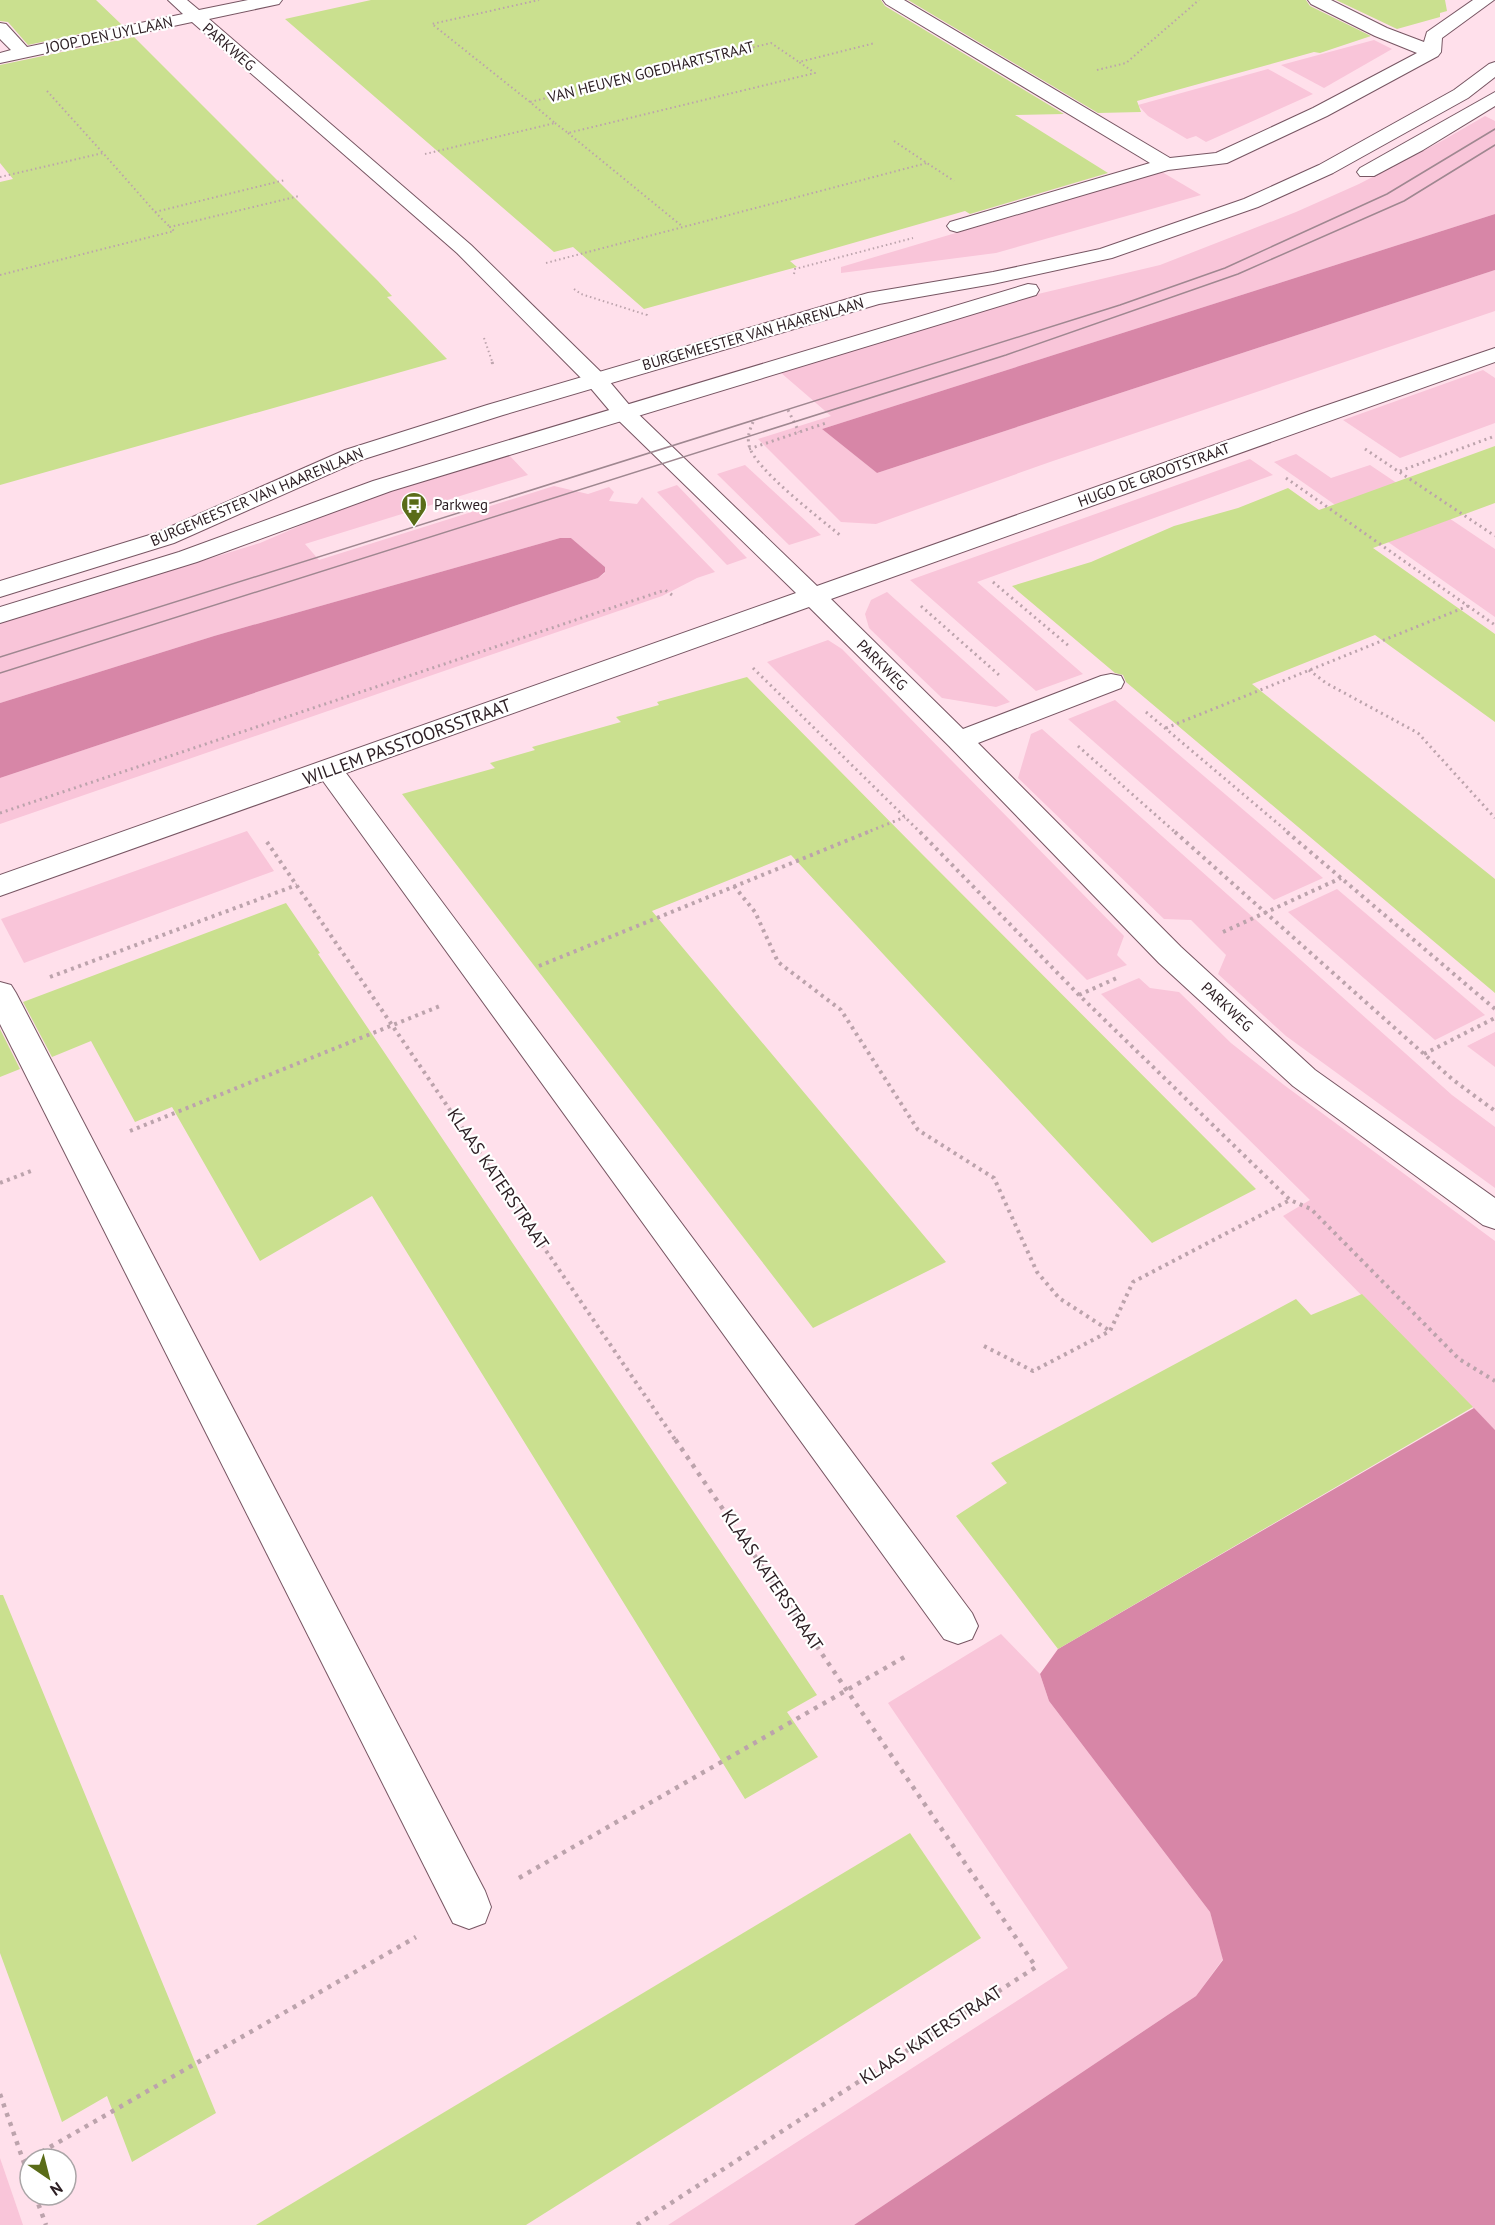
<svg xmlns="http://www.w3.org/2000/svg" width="1495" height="2225" font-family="'PT Sans',sans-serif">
	<rect width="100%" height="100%" fill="#ffe0eb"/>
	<!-- green -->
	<g fill="#f9c5d9">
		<path d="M 1374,40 L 1392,49 L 1324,88 L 1281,65 Z"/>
		<path d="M 1268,69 L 1313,94 L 1206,142 L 1196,136 L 1187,139 L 1148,116 L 1138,105 Z"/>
		<path d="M 1485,116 L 1495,121 L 1495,214 L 822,429 L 877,473 L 1495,270 L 1495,311 L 1050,462 L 876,524 L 841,522 L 758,439 L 831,416 L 780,372 L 939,322 L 1038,294 L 1160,265 L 1296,212 L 1359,184 L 1440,142 Z"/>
		<path d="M 1162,172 L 1201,195 L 996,253 L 841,273 L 841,267 Z"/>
		<path d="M 1483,370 L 1495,378 L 1495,423 L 1400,458 L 1343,420 Z"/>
		<path d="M 1296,454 L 1331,478 L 1370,465 L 1495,549 L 1495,617 L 1274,462 Z"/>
		<path d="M 509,455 L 528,475 L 305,544 L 319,560 L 554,486 L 588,494 L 609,487 L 614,492 L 609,501 L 637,504 L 642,497 L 715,572 L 697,578 L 662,596 L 0,824 L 0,778 L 598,578 L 605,573 L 605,567 L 571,538 L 560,538 L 214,636 L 0,703 L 0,623 L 260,543 L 332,512 L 379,495 Z"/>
		<path d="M 1250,459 L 1273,475 L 977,582 L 1083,674 L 1036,691 L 910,580 Z"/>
		<path d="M 745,465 L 821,535 L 789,545 L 717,474 Z"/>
		<path d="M 677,485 L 747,558 L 727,565 L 657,492 Z"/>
		<path d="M 887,592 L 1010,702 L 996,707 L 942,698 L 869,628 L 865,614 L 871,600 Z"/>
		<path d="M 828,640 L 842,649 L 1124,936 L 1117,955 L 1127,965 L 1087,980 L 767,662 Z"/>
		<path d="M 1115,700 L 1323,878 L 1274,900 L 1068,719 Z"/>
		<path d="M 1042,729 L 1452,1095 L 1495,1127 L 1495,1188 L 1286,1036 L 1218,974 L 1226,955 L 1191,920 L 1164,919 L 1018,778 L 1031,734 Z"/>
		<path d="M 247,831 L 274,871 L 24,963 L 1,919 Z"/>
		<path d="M 1337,889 L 1485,1015 L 1435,1040 L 1288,912 Z"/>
		<path d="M 1139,978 L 1150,988 L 1179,992 L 1231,1043 L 1284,1085 L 1495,1241 L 1495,1430 L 1283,1216 L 1310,1200 L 1101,994 Z"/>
		<path d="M 1495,1032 L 1495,1067 L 1467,1046 Z"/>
		<path d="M 1001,1634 L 1040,1674 L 1049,1701 L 1210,1912 L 1223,1959 L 1196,1996 L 854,2225 L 668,2225 L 1068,1968 L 888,1703 Z"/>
		<path d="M 0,2158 L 23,2225 L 0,2225 Z"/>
	</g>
	<!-- water -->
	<g fill="#d786a7">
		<path d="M 1495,214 L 1495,270 L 877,473 L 822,429 Z"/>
		<path d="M 560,538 L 571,538 L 605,567 L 605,572 L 598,578 L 0,778 L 0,703 L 214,636 Z"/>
		<path d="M 1474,1408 L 1495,1430 L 1495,2225 L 854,2225 L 1196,1996 L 1223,1960 L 1210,1912 L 1049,1701 L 1040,1674 L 1058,1649 Z"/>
	</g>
	<!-- building -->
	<g fill="#cae08f">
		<path d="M 0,0 L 96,0 L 122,25 L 28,45 L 8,22 L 0,21 Z"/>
		<path d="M 371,0 L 881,0 L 885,6 L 1064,114 L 1015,115 L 1108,173 L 970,214 L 965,211 L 790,261 L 797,267 L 644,309 L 573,247 L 554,252 L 285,19 Z"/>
		<path d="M 908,0 L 1306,0 L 1310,6 L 1371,36 L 1320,53 L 1314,52 L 1137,101 L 1141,112 L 1098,113 Z"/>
		<path d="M 1336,0 L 1445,0 L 1447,11 L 1440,13 L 1440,17 L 1397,29 Z"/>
		<path d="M 134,37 L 378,281 L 392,296 L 387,297 L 447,359 L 0,485 L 0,182 L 13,179 L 0,163 L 0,65 Z"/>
		<path d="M 1495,446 L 1495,503 L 1373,548 L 1495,634 L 1495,722 L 1375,635 L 1252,684 L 1495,879 L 1495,993 L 1126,682 L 1123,675 L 1115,673 L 1012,586 L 1091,562 L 1174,526 L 1238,508 L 1288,488 L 1319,510 Z"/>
		<path d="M 747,677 L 921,853 L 1256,1189 L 1152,1243 L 791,855 L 652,911 L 946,1262 L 813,1328 L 402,794 L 495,768 L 490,763 L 535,750 L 532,747 L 621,722 L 616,717 L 659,705 L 657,702 Z"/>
		<path d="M 286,903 L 320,953 L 318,954 L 817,1695 L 787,1712 L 818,1757 L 745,1799 L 372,1196 L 260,1261 L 172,1107 L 135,1122 L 91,1041 L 52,1057 L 23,1002 Z"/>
		<path d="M 0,1029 L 20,1069 L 0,1077 Z"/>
		<path d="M 1362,1294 L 1473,1407 L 1058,1649 L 956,1516 L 1007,1483 L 991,1463 L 1296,1299 L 1311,1315 Z"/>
		<path d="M 0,1595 L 3,1595 L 216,2113 L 132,2162 L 107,2096 L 62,2122 L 0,1953 Z"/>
		<path d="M 910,1833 L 981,1938 L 526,2225 L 256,2225 Z"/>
	</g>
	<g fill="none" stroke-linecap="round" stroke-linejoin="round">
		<defs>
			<g id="minor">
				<path d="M 168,0 L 187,0 L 199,10 L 248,0 L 282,0 L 279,4 L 209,19 L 471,245 L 604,375 L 631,407 L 817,586 L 1310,411 L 1495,348 L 1495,362 L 831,599 L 963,729 L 1101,676 L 1111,674 L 1121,676 L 1124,682 L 1121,688 L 978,743 L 1181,947 L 1315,1070 L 1495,1198 L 1495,1229 L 1483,1225 L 1293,1086 L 1159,963 L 949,746 L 809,607 L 346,773 L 972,1613 L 978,1626 L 972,1639 L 958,1644 L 944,1639 L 323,781 L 0,896 L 0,875 L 796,593 L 615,417 L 588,385 L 457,253 L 192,22 L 0,63 L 0,53 L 11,50 L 0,39 L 0,23 L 6,24 L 27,47 L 183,14 Z"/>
				<path d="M 883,0 L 904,0 L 1170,158 L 1216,153 L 1313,108 L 1417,53 L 1375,36 L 1311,4 L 1308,0 L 1331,0 L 1387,28 L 1424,42 L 1427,32 L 1473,0 L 1494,0 L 1442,38 L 1441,52 L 1438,56 L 1327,116 L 1227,163 L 1168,170 L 957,232 L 950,230 L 947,226 L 950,222 L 1150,163 L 886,4 Z"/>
				<path d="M 0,982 L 11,985 L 16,993 L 485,1891 L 491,1907 L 485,1923 L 469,1929 L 453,1923 L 0,1024 Z"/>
			</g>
			<g id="major">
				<path d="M 1495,62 L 1495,77 L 1468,98 L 1333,173 L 1258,207 L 1112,258 L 993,284 L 879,304 L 503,415 L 361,460 L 174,543 L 0,597 L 0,581 L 156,533 L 345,450 L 487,405 L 868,293 L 993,272 L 1100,249 L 1244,199 L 1319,165 L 1454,90 L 1489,64 Z"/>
				<path d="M 1495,92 L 1495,106 L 1423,150 L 1374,176 L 1360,176 L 1357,172 L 1360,168 Z"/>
				<path d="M 1028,284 L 1036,285 L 1039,290 L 1036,295 L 391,491 L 197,562 L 0,623 L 0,607 L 179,552 L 373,481 Z"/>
			</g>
		</defs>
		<!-- minor casing -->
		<use href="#minor" stroke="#775663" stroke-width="2"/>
		<!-- major casing -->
		<use href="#major" stroke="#775663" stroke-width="2"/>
		<!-- path-far3 -->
		<g stroke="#bca3ac" stroke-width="2" stroke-dasharray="1.5 3" stroke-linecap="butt">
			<path d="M 1097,70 L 1126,63 L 1199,0"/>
			<path d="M 47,91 L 103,153"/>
			<path d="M 530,102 L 432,24 L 539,0"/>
			<path d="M 555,123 L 568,133 L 815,73 L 799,62 L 875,43"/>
			<path d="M 568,133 L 683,227"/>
			<path d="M 894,141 L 954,181"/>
			<path d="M 425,154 L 555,123 L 530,102 L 771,43 L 799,62"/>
			<path d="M 0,177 L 103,153 L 155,212 L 285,180"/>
			<path d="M 155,212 L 170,227"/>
			<path d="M 546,263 L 927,163"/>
			<path d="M 794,274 L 795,269 L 913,238"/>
			<path d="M 0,275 L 174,231 L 170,227 L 299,196"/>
			<path d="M 574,289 L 581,294 L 647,315 L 647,318"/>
			<path d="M 484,338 L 493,364"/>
		</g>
		<!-- path-far2 -->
		<g stroke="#bca3ac" stroke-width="3" stroke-dasharray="2 4" stroke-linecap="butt">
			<path d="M 492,362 L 493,365"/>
			<path d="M 788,410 L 799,432"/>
			<path d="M 753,422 C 750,429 747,437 749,445 C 753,468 821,519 841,536"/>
			<path d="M 749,449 L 826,423"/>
			<path d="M 1365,449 L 1495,536"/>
			<path d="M 1400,471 L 1495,436"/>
			<path d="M 1286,478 L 1495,625"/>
			<path d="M 993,582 L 1070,647"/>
			<path d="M 921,606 L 999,675"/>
			<path d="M 753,668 L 921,833"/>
			<path d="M 1309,670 L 1326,683 L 1418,733 L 1495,818"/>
			<path d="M 1146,712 L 1289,833"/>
			<path d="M 1166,728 L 1468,606"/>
			<path d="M 1078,746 L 1176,833"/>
			<path d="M 0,813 L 665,590 L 672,595"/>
			<path d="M 865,833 L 905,817"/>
		</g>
		<!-- path-far1 -->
		<g stroke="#bca3ac" stroke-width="4" stroke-dasharray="3 4.5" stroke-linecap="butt">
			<path d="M 920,832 L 1079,995 L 1290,1200 L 1311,1209 L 1459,1359 L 1495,1381"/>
			<path d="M 1175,832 L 1452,1079 L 1495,1111"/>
			<path d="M 1287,832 L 1495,1009"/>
			<path d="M 267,842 L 676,1441"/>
			<path d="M 734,886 L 755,912 L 778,962 L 841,1010 L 918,1130 L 994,1178 L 1037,1272 L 1059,1298 L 1110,1331"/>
			<path d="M 1223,932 L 1341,878"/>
			<path d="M 539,966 L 868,832"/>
			<path d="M 50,977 L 297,885"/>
			<path d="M 1079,995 L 1119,977"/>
			<path d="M 1424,1054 L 1495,1018"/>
			<path d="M 130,1131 L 440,1006"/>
			<path d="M 0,1183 L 31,1171"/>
			<path d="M 984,1346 L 1033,1371 L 1110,1331 L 1133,1282 L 1290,1200"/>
		</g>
		<!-- path -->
		<g stroke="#bca3ac" stroke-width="4.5" stroke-dasharray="4 6" stroke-linecap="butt">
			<path d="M 519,1878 L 908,1655"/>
			<path d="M 0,2094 L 30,2180"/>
			<path d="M 24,2162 L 416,1937"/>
			<path d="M 35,2195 L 46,2225"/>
			<path d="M 637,2225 L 1036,1967 L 675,1439"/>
		</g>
		<!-- minor -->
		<use href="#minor" fill="#fff" fill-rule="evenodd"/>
		<!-- major -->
		<use href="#major" fill="#fff" fill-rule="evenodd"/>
		<!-- tram -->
		<g stroke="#9f8790" stroke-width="1.5">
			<path d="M 0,657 L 1120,305 L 1225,268 L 1387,194 L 1495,129"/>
			<path d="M 0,673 L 1006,355 L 1238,274 L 1404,201 L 1495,145"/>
		</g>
	</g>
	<!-- icons -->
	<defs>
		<symbol id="bus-pin" viewBox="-11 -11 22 30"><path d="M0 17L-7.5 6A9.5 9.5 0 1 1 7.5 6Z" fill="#5a6c18" stroke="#fff"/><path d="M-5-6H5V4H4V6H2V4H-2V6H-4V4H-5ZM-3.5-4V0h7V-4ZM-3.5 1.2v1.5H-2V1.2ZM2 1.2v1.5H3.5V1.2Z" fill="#fff"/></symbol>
	</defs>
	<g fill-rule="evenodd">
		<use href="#bus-pin" x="399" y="490" width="30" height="40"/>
	</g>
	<g text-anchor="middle" stroke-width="4.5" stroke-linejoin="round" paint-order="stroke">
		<!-- far-street labels -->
		<g font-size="15" fill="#2b1d22" stroke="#fff">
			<text transform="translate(109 35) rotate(-12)" y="5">JOOP DEN UYLLAAN</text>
			<text transform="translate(229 47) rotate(41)" y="5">PARKWEG</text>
			<text transform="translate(651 72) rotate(-14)" y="5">VAN HEUVEN GOEDHARTSTRAAT</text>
			<text transform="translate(753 334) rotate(-16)" y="5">BURGEMEESTER VAN HAARENLAAN</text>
			<text transform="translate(1154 475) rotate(-20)" y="5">HUGO DE GROOTSTRAAT</text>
			<text transform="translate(257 497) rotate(-23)" y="5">BURGEMEESTER VAN HAARENLAAN</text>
			<text transform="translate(882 665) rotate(45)" y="5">PARKWEG</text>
			<text transform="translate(1227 1007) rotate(43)" y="5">PARKWEG</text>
		</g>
		<!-- far-poi labels -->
		<g font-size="15" fill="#2b1d22" stroke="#fff" text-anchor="start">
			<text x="434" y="510">Parkweg</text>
		</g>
		<!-- street labels -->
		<g font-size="18" fill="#2b1d22" stroke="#fff">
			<text transform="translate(407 742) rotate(-20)" y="6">WILLEM PASSTOORSSTRAAT</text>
			<text transform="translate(498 1179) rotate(56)" y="6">KLAAS KATERSTRAAT</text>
			<text transform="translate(772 1580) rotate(56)" y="6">KLAAS KATERSTRAAT</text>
			<text transform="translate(931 2035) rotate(-33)" y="6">KLAAS KATERSTRAAT</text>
		</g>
	</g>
	<!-- north arrow -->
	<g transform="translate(48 2177) rotate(145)"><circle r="28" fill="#ffffff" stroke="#aaa5a7" stroke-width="1.5"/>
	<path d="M0-4.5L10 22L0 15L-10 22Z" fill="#5a6c18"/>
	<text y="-9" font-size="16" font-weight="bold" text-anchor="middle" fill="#2b1d22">N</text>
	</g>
</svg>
